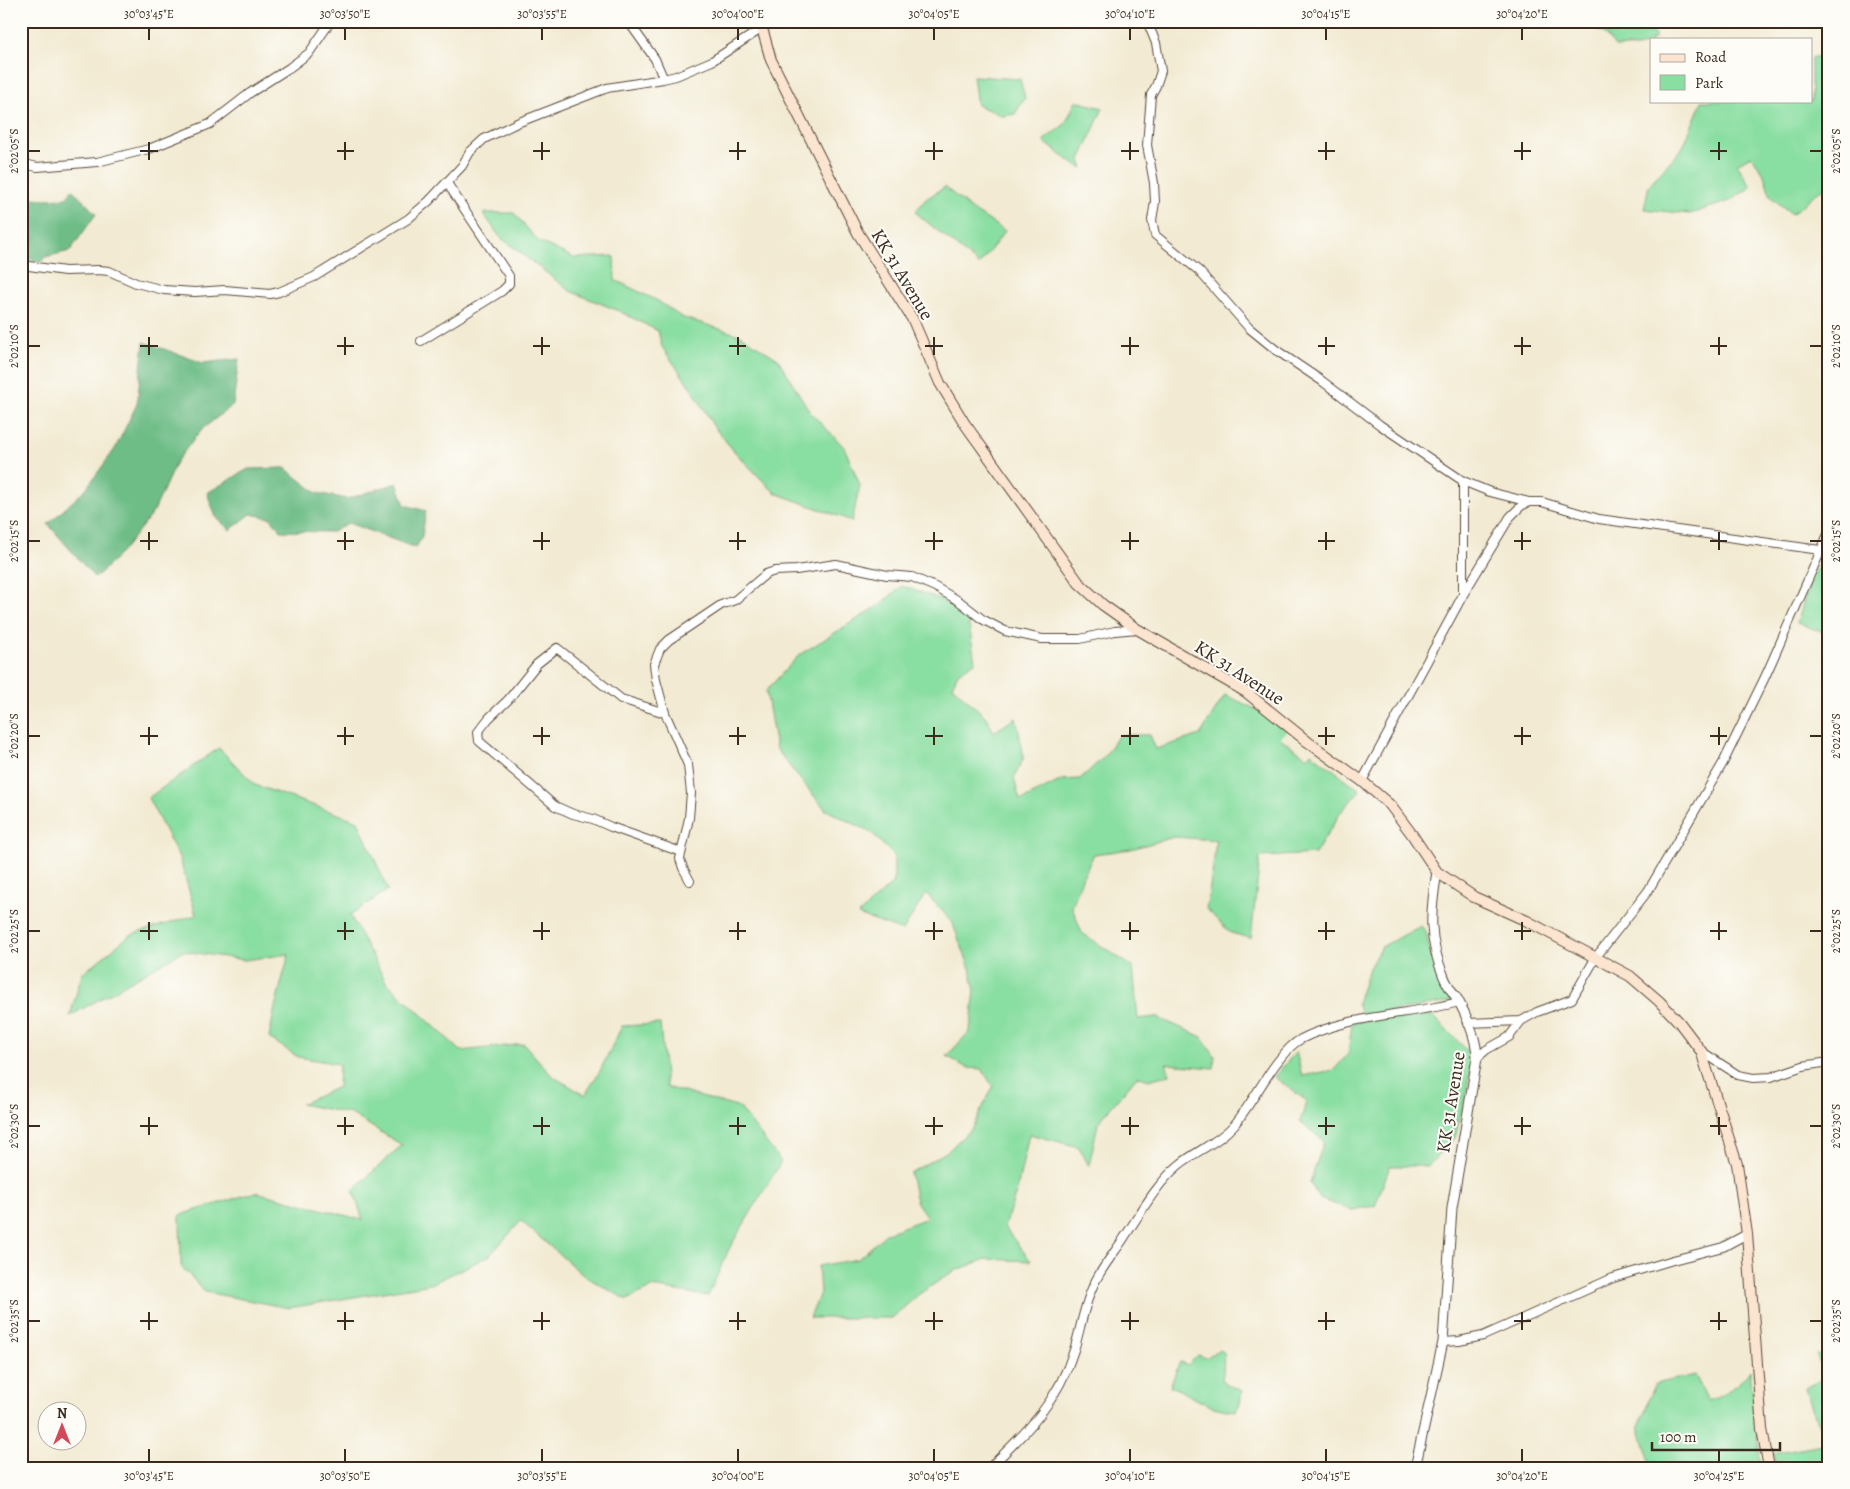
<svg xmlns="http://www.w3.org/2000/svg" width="1850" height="1489" font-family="Alegreya,serif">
	<rect width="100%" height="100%" fill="#fdfcf7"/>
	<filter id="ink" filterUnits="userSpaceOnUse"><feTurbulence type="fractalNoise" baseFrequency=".02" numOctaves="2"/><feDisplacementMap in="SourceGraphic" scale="10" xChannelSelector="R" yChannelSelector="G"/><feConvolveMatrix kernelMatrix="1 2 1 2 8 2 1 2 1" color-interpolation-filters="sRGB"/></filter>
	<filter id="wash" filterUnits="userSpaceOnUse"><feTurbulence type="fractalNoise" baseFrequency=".0096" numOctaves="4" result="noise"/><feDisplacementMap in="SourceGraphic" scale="20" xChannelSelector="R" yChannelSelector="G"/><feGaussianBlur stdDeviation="1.12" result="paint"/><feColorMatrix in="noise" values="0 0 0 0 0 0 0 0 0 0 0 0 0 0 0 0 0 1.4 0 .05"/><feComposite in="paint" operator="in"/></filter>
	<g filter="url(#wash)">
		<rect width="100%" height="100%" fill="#f2ead2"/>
		<!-- green -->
		<g fill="#89dea1" stroke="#628460">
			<path d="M 1578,21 L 1599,21 L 1616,27 L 1623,25 L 1639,24 L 1655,35 L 1655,39 L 1651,39 L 1651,44 L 1636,47 L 1615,47 L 1604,33 Z"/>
			<path d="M 1829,54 L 1829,185 L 1814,195 L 1792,214 L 1771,197 L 1763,172 L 1751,156 L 1737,164 L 1751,187 L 1730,201 L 1690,214 L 1644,209 L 1649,185 L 1683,147 L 1702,101 L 1811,101 L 1811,58 Z"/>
			<path d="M 973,76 L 1020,79 L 1025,98 L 1015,114 L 1003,116 L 977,105 Z"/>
			<path d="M 1076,101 L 1103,108 L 1080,160 L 1083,168 L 1072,163 L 1043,141 L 1065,124 Z"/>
			<path d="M 945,187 L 971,209 L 1005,231 L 979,265 L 915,212 L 926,199 Z"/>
			<path d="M 483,213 L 514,213 L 538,241 L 574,258 L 614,256 L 615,280 L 658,301 L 681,317 L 740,335 L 778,359 L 810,412 L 844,447 L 860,485 L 852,521 L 775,493 L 734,451 L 714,427 L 694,392 L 662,347 L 658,331 L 619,311 L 570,291 L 500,237 Z"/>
			<path d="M 1829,557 L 1829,634 L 1797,623 C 1803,606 1812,564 1829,557 Z"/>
			<path d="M 902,586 L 940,599 L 968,619 L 975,662 L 958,673 L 952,686 L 986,717 L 994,732 L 1016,718 L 1024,757 L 1014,778 L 1020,801 L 1062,780 L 1080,779 L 1104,757 L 1119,735 L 1150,735 L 1156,749 L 1200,735 L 1225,695 L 1260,711 L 1291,727 L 1280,738 L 1307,757 L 1311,753 L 1360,790 L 1341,812 L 1315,854 L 1260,857 L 1251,938 L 1231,933 L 1206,909 L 1213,868 L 1216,840 L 1174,837 L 1131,849 L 1094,854 L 1083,876 L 1072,907 L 1082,933 L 1133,967 L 1138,1019 L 1156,1017 L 1202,1037 L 1215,1056 L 1214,1068 L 1166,1064 L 1170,1074 L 1149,1080 L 1137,1076 L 1098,1123 L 1089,1166 L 1079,1147 L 1029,1134 L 1017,1190 L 1004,1227 L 1031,1261 L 986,1259 L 952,1272 L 918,1295 L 892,1318 L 810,1318 L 820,1293 L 818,1266 L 858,1259 L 887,1233 L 927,1218 L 916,1201 L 910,1173 L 948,1151 L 972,1128 L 993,1087 L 982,1069 L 967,1068 L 947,1056 L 970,1031 L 975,991 L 970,968 L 952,922 L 926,893 L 903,931 L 858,915 L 894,882 L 894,856 L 871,832 L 826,810 L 794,772 L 776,748 L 766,691 L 799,655 L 880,605 Z"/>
			<path d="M 219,748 L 255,785 L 358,821 L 388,890 L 350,915 L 386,982 L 461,1051 L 524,1044 L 552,1076 L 585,1095 L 600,1071 L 622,1026 L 660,1024 L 666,1087 L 740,1108 L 781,1162 L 730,1247 L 708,1296 L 652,1287 L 627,1300 L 583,1275 L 521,1221 L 489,1256 L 431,1284 L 289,1308 L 205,1292 L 181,1266 L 180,1215 L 256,1192 L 363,1220 L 353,1190 L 402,1145 L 351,1114 L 301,1104 L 338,1087 L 339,1064 L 298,1057 L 269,1038 L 275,1007 L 289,954 L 245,960 L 183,951 L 70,1016 L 82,974 L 130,935 L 196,915 L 180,859 L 148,798 Z"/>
			<path d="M 1421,926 L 1426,932 L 1433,965 L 1438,968 L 1451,1002 L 1362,1016 L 1357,1003 L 1369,968 L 1381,947 Z"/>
			<path d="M 1430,1014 L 1472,1055 L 1467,1090 L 1455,1138 L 1428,1166 L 1390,1166 L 1375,1206 L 1352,1210 L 1320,1199 L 1310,1183 L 1324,1141 L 1300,1122 L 1307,1101 L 1274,1077 L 1296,1052 L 1302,1076 L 1334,1070 L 1348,1054 L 1352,1023 L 1375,1019 Z"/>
			<path d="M 1221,1350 L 1224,1355 C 1223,1363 1224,1373 1222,1379 L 1224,1383 L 1242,1391 L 1240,1403 L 1236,1411 C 1228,1410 1219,1409 1211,1406 C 1197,1401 1185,1391 1170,1386 L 1180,1362 L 1188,1365 L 1198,1355 L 1206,1358 L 1216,1351 Z"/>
			<path d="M 1829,1353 L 1829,1468 L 1777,1468 L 1773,1453 L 1822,1444 L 1822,1429 L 1811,1408 L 1805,1388 L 1824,1378 L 1817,1355 Z"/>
			<path d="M 1750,1370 L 1761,1468 L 1652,1468 L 1639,1426 L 1655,1384 L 1695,1375 L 1708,1401 C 1724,1393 1741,1385 1750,1370 Z"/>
		</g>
		<!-- forest -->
		<g fill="#6ebd87" stroke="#547452">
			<path d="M 72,189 L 96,214 L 70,251 L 45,257 L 40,263 L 21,255 L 21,197 L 44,199 L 67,198 Z"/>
			<path d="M 144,342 L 203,363 L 239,359 L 233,405 L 201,430 L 176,462 L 154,511 L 122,552 L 95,578 L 48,524 L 85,490 L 115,449 L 137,404 Z"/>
			<path d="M 285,468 L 317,493 L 347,499 L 397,483 L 405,505 L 426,511 L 422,536 L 416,548 L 348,523 L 333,532 L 281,531 L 271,518 L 251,514 L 230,530 L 216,517 L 207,493 L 248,469 Z"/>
		</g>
	</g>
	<g filter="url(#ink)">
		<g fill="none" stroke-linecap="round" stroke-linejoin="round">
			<defs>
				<g id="minor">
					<path d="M 628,21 L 655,59 L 662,75"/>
					<path d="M 1147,21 L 1156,43 L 1161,71 L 1156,86 L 1151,95 L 1147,145 L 1154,183 L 1155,202 L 1152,220 L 1155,235 L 1199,271 L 1249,328 L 1276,350 L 1322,381 L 1380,425 L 1463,481 L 1490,492 L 1529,502"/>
					<path d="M 21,163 L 37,167 L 97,162 L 149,149 L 210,124 L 250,93 L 289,68 L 309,53 L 331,21"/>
					<path d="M 21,261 L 29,266 L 65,271 L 99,270 L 109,271 L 136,283 L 164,290 L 195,292 L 225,290 L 270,294 L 279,292 L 314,277 L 408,219 L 429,201 L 462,166 L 470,152 L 484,139 L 517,123 L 607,88 L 663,79 L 676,76 L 712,61 L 761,29"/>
					<path d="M 421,341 L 502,291 L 509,284 L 509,276 L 447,183"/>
					<path d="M 1463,481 L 1463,593"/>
					<path d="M 665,713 L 621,699 L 557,648 L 537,664 L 508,700 L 489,718 L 478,732 L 479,741 L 555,806 L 573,814 L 593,819 L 611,827 L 681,852"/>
					<path d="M 1362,781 L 1463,595 L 1510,517 L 1521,506 L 1529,502 L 1542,502 L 1599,519 L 1820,550 L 1829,546"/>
					<path d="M 690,881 L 683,868 L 680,859 L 689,818 L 691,793 L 688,765 L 665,713 L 656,680 L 654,664 L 660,649 L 669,640 L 721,605 L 735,600 L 766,574 L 775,571 L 796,570 L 836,564 L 887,575 L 912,577 L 935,587 L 959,601 L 982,619 L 1005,631 L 1042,639 L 1080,639 L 1115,631 L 1137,629"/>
					<path d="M 1468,1023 L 1521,1021 L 1537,1012 L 1572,999 L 1596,957 L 1648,891 L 1723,763 L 1766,675 L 1829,532"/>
					<path d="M 1701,1051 L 1738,1075 L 1753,1078 L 1771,1077 L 1803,1066 L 1829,1062"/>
					<path d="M 1477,1058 L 1486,1050 L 1509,1037 L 1521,1021"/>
					<path d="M 1443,1342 L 1459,1341 L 1483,1336 L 1613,1278 L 1673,1260 L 1723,1247 L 1747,1234"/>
					<path d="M 989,1468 C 1027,1432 1058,1402 1074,1350 C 1081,1328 1084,1303 1095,1282 C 1103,1266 1115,1252 1124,1238 C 1140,1214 1157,1183 1179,1165 C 1196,1151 1218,1143 1234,1125 C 1254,1102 1276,1053 1301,1039 C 1348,1015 1408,1015 1459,1002"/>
				</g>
				<path id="tertiary" d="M 1415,1468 L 1443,1342 L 1452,1208 L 1477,1058 C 1477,1038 1467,1017 1458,1000 C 1453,993 1447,985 1444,977 C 1428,939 1430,912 1437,872"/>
				<path id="secondary" d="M 760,21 L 771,60 L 780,78 L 858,233 L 913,320 L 940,383 L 965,424 L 1079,583 L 1103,605 L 1137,629 L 1246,692 L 1308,742 L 1362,781 L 1390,805 L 1411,833 L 1437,872 L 1474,897 L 1527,921 L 1630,976 L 1659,1001 L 1679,1022 L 1701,1051 L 1737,1164 L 1747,1234 L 1762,1429 L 1769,1468"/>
			</defs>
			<!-- minor casing -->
			<use href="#minor" stroke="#564739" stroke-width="10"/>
			<!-- tertiary casing -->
			<use href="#tertiary" stroke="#564739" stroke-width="11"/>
			<!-- secondary casing -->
			<use href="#secondary" stroke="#564739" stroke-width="12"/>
			<!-- minor -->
			<use href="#minor" stroke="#fff" stroke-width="8"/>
			<!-- tertiary -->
			<use href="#tertiary" stroke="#fff" stroke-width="9"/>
			<!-- secondary -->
			<use href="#secondary" stroke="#fce5d0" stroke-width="10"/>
		</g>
	</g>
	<!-- ticks -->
	<path fill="none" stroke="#3b2a1e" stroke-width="2" d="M 149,28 L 149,40M 345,28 L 345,40M 542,28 L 542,40M 738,28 L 738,40M 934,28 L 934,40M 1130,28 L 1130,40M 1326,28 L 1326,40M 1522,28 L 1522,40M 149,142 L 149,160M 345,142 L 345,160M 542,142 L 542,160M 738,142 L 738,160M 934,142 L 934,160M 1130,142 L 1130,160M 1326,142 L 1326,160M 1522,142 L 1522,160M 1719,142 L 1719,160M 28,151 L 40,151M 140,151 L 158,151M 337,151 L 354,151M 533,151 L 550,151M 729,151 L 746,151M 925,151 L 943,151M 1121,151 L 1139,151M 1318,151 L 1335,151M 1514,151 L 1531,151M 1710,151 L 1727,151M 1810,151 L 1822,151M 149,337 L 149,355M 345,337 L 345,355M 542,337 L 542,355M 738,337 L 738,355M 934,337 L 934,355M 1130,337 L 1130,355M 1326,337 L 1326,355M 1522,337 L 1522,355M 1719,337 L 1719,355M 28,346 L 40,346M 140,346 L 158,346M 337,346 L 354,346M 533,346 L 550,346M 729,346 L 746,346M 925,346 L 943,346M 1121,346 L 1139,346M 1318,346 L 1335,346M 1514,346 L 1531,346M 1710,346 L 1727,346M 1810,346 L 1822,346M 149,532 L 149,550M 345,532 L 345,550M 542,532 L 542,550M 738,532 L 738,550M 934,532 L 934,550M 1130,532 L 1130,550M 1326,532 L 1326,550M 1522,532 L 1522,550M 1719,532 L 1719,550M 28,541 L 40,541M 140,541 L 158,541M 337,541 L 354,541M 533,541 L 550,541M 729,541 L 746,541M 925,541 L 943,541M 1121,541 L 1139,541M 1318,541 L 1335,541M 1514,541 L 1531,541M 1710,541 L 1727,541M 1810,541 L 1822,541M 149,727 L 149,745M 345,727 L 345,745M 542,727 L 542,745M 738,727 L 738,745M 934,727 L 934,745M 1130,727 L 1130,745M 1326,727 L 1326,745M 1522,727 L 1522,745M 1719,727 L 1719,745M 28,736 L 40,736M 140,736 L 158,736M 337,736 L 354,736M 533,736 L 550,736M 729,736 L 746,736M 925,736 L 943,736M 1121,736 L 1139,736M 1318,736 L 1335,736M 1514,736 L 1531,736M 1710,736 L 1727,736M 1810,736 L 1822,736M 149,922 L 149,940M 345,922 L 345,940M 542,922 L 542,940M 738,922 L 738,940M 934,922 L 934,940M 1130,922 L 1130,940M 1326,922 L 1326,940M 1522,922 L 1522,940M 1719,922 L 1719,940M 28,931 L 40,931M 140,931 L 158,931M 337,931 L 354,931M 533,931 L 550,931M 729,931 L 746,931M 925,931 L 943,931M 1121,931 L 1139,931M 1318,931 L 1335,931M 1514,931 L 1531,931M 1710,931 L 1727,931M 1810,931 L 1822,931M 149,1117 L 149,1135M 345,1117 L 345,1135M 542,1117 L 542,1135M 738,1117 L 738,1135M 934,1117 L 934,1135M 1130,1117 L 1130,1135M 1326,1117 L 1326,1135M 1522,1117 L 1522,1135M 1719,1117 L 1719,1135M 28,1126 L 40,1126M 140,1126 L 158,1126M 337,1126 L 354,1126M 533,1126 L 550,1126M 729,1126 L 746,1126M 925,1126 L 943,1126M 1121,1126 L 1139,1126M 1318,1126 L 1335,1126M 1514,1126 L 1531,1126M 1710,1126 L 1727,1126M 1810,1126 L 1822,1126M 149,1312 L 149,1330M 345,1312 L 345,1330M 542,1312 L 542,1330M 738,1312 L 738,1330M 934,1312 L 934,1330M 1130,1312 L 1130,1330M 1326,1312 L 1326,1330M 1522,1312 L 1522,1330M 1719,1312 L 1719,1330M 28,1321 L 40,1321M 140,1321 L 158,1321M 337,1321 L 354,1321M 533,1321 L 550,1321M 729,1321 L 746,1321M 925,1321 L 943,1321M 1121,1321 L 1139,1321M 1318,1321 L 1335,1321M 1514,1321 L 1531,1321M 1710,1321 L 1727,1321M 1810,1321 L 1822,1321M 149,1449 L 149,1462M 345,1449 L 345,1462M 542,1449 L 542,1462M 738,1449 L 738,1462M 934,1449 L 934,1462M 1130,1449 L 1130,1462M 1326,1449 L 1326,1462M 1522,1449 L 1522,1462M 1719,1449 L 1719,1462"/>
	<g text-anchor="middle" stroke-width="4" stroke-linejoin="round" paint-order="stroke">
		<!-- street labels -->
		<g font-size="19" fill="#3b2a1e" stroke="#fdfcf7">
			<text transform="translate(903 274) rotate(59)" y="7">KK 31 Avenue</text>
			<text transform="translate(1240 672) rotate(33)" y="7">KK 31 Avenue</text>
			<text transform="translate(1450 1102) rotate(-81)" y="7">KK 31 Avenue</text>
		</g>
	</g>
	<!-- margin -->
	<rect width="1850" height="1489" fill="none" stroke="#fdfcf7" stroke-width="55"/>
	<!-- legend -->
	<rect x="1650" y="38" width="162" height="65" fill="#fdfcf7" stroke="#afa8a0"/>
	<rect x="1660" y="54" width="25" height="8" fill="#fce5d0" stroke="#afa8a0"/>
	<text x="1695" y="62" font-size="15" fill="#3b2a1e">Road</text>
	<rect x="1660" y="75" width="25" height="15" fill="#89dea1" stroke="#afa8a0"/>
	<text x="1695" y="88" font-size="15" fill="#3b2a1e">Park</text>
	<!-- north arrow -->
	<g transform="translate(62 1426)"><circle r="24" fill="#fdfcf7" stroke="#afa8a0"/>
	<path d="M0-4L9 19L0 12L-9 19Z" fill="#d1495b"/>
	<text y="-8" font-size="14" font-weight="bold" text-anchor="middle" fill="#3b2a1e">N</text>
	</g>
	<!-- scale -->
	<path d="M1652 1442v8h128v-8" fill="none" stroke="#3b2a1e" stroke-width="2.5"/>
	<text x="1660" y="1442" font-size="15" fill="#3b2a1e" stroke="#fdfcf7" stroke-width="4" paint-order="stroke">100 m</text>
	<rect x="28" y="28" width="1794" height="1434" fill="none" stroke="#3b2a1e" stroke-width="2"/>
	<g font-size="12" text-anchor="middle" fill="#3b2a1e">
		<text x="149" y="18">30°03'45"E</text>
		<text x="345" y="18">30°03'50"E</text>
		<text x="542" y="18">30°03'55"E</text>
		<text x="738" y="18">30°04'00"E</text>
		<text x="934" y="18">30°04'05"E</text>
		<text x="1130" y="18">30°04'10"E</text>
		<text x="1326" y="18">30°04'15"E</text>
		<text x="1522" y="18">30°04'20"E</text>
		<text transform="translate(14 151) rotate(-90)" y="4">2°02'05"S</text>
		<text transform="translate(1836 151) rotate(-90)" y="4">2°02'05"S</text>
		<text transform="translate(14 346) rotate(-90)" y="4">2°02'10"S</text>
		<text transform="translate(1836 346) rotate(-90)" y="4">2°02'10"S</text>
		<text transform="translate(14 541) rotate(-90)" y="4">2°02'15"S</text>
		<text transform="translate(1836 541) rotate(-90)" y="4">2°02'15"S</text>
		<text transform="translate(14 736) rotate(-90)" y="4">2°02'20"S</text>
		<text transform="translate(1836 736) rotate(-90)" y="4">2°02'20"S</text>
		<text transform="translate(14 931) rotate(-90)" y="4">2°02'25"S</text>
		<text transform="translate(1836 931) rotate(-90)" y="4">2°02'25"S</text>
		<text transform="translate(14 1126) rotate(-90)" y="4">2°02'30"S</text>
		<text transform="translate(1836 1126) rotate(-90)" y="4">2°02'30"S</text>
		<text transform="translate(14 1321) rotate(-90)" y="4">2°02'35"S</text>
		<text transform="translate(1836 1321) rotate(-90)" y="4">2°02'35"S</text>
		<text x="149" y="1480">30°03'45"E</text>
		<text x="345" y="1480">30°03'50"E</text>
		<text x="542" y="1480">30°03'55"E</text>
		<text x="738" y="1480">30°04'00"E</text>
		<text x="934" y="1480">30°04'05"E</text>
		<text x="1130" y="1480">30°04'10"E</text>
		<text x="1326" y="1480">30°04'15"E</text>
		<text x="1522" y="1480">30°04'20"E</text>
		<text x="1719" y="1480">30°04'25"E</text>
	</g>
</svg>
